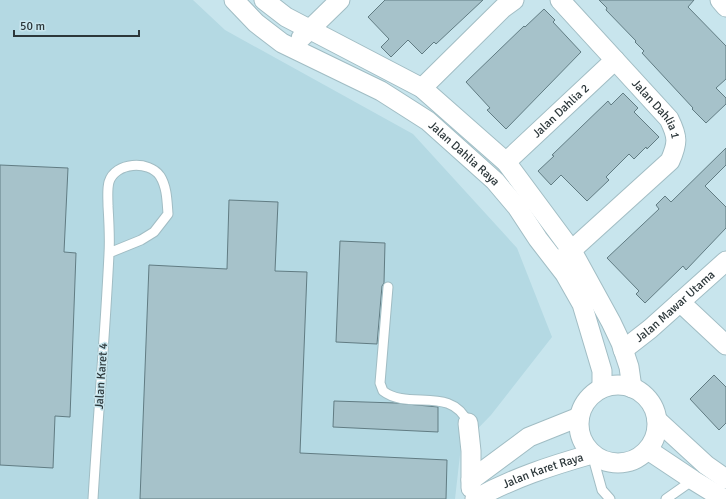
<svg xmlns="http://www.w3.org/2000/svg" width="726" height="499" font-family="Signika,sans-serif">
	<rect width="100%" height="100%" fill="#c8e5ed"/>
	<!-- built -->
	<path fill="#b4d9e3" d="M 0,0 L 193,0 L 225,30 L 413,134 L 517,248 L 552,337 L 491,415 L 461,446 L 455,499 L 0,499 Z"/>
	<!-- building -->
	<g fill="#a6c2ca" stroke="#617c83">
		<path d="M 385,0 L 483,0 L 436,44 L 434,42 L 422,54 L 408,40 L 391,57 L 381,47 L 389,39 L 368,17 Z"/>
		<path d="M 599,0 L 694,0 L 688,7 L 726,46 L 726,79 L 716,88 L 726,98 L 726,104 L 706,123 L 692,109 L 693,108 L 642,53 L 644,51 L 635,42 L 636,41 L 606,10 L 607,8 Z"/>
		<path d="M 544,9 L 555,20 L 553,22 L 581,52 L 506,129 L 487,110 L 490,108 L 466,82 L 524,26 L 525,27 Z"/>
		<path d="M 623,93 L 638,108 L 634,112 L 659,137 L 647,149 L 646,147 L 634,159 L 629,154 L 606,177 L 609,180 L 587,201 L 561,175 L 551,185 L 538,171 L 554,156 L 552,155 L 608,101 L 611,105 Z"/>
		<path d="M 726,148 L 726,165 L 705,186 L 726,207 L 726,228 L 686,270 L 683,266 L 645,303 L 636,294 L 639,291 L 607,258 L 659,209 L 656,205 L 665,196 L 671,202 Z"/>
		<path d="M 0,165 L 68,168 L 64,252 L 76,253 L 70,417 L 55,416 L 53,468 L 0,465 Z"/>
		<path d="M 229,200 L 278,202 L 275,271 L 307,272 L 300,453 L 447,460 L 446,499 L 140,499 L 149,265 L 227,269 Z"/>
		<path d="M 340,241 L 385,243 L 384,283 L 382,286 L 377,344 L 336,342 Z"/>
		<path d="M 714,375 L 726,387 L 726,423 L 719,430 L 690,399 Z"/>
		<path d="M 334,401 L 396,403 L 438,407 L 438,432 L 333,427 Z"/>
	</g>
	<g fill="none" stroke-linecap="round" stroke-linejoin="round">
		<defs>
			<g id="lane">
				<path d="M 388,287 L 380,383 L 383,391 C 409,411 451,385 468,423"/>
				<path d="M 592,454 L 602,490 L 610,499"/>
				<path d="M 93,499 C 98,417 105,336 109,254 C 110,238 109,222 108,206 C 108,198 107,189 109,182 C 115,162 149,160 160,176 C 167,187 167,201 168,214 L 154,232 L 141,240 L 109,253"/>
				<path d="M 666,499 L 693,480"/>
			</g>
			<g id="street">
				<path id="s1" d="M 234,0 L 256,23 L 282,43 L 381,91 L 428,121 L 495,181 L 517,207 L 538,239 L 565,274 L 582,304 L 602,371 L 602,388"/>
				<path d="M 264,0 L 286,17 L 422,88 L 506,162 L 572,251 L 611,322 L 621,343 L 629,367 L 632,388"/>
				<path id="s2" d="M 560,0 L 669,119 C 678,137 678,143 670,161 L 563,258"/>
				<path d="M 720,0 L 726,7"/>
				<path d="M 301,38 L 340,0"/>
				<path d="M 422,88 L 503,8 L 514,0"/>
				<path id="s3" d="M 506,162 L 615,60"/>
				<path d="M 680,302 L 726,345"/>
				<path id="s4" d="M 623,350 L 650,329 L 726,261"/>
				<circle cx="618" cy="424" r="39"/>
				<path d="M 657,420 L 706,465 L 726,479"/>
				<path d="M 468,423 L 471,451 L 471,488"/>
				<path d="M 648,450 L 693,480 L 724,499"/>
				<path d="M 471,480 L 529,437 L 579,417"/>
				<path id="s5" d="M 475,499 C 513,478 550,466 592,454"/>
			</g>
		</defs>
		<!-- lane casing -->
		<use href="#lane" stroke="#a1bdc4" stroke-width="11"/>
		<!-- street casing -->
		<use href="#street" stroke="#a1bdc4" stroke-width="21"/>
		<!-- lane -->
		<use href="#lane" stroke="#fff" stroke-width="9"/>
		<!-- street -->
		<use href="#street" stroke="#fff" stroke-width="19"/>
	</g>
	<g text-anchor="middle" stroke-width="3" stroke-linejoin="round" paint-order="stroke">
		<!-- street labels -->
		<g font-size="12" fill="#2c373a" stroke="#c8e5ed">
			<text dy="4" stroke="none"><textPath href="#s2" startOffset="146">Jalan Dahlia 1</textPath></text>
			<text dy="4" stroke="none"><textPath href="#s3" startOffset="75">Jalan Dahlia 2</textPath></text>
			<text dy="4" stroke="none"><textPath href="#s1" startOffset="279">Jalan Dahlia Raya</textPath></text>
			<text dy="4" stroke="none"><textPath href="#s4" startOffset="68">Jalan Mawar Utama</textPath></text>
			<text transform="translate(101 376) rotate(-86)" y="4">Jalan Karet 4</text>
			<text dy="4" stroke="none"><textPath href="#s5" startOffset="74">Jalan Karet Raya</textPath></text>
		</g>
	</g>
	<!-- scale -->
	<path d="M14 30v6h125v-6" fill="none" stroke="#2c373a" stroke-width="2"/>
	<text x="20" y="30" font-size="12" fill="#2c373a" stroke="#c8e5ed" stroke-width="3" paint-order="stroke">50 m</text>
</svg>
